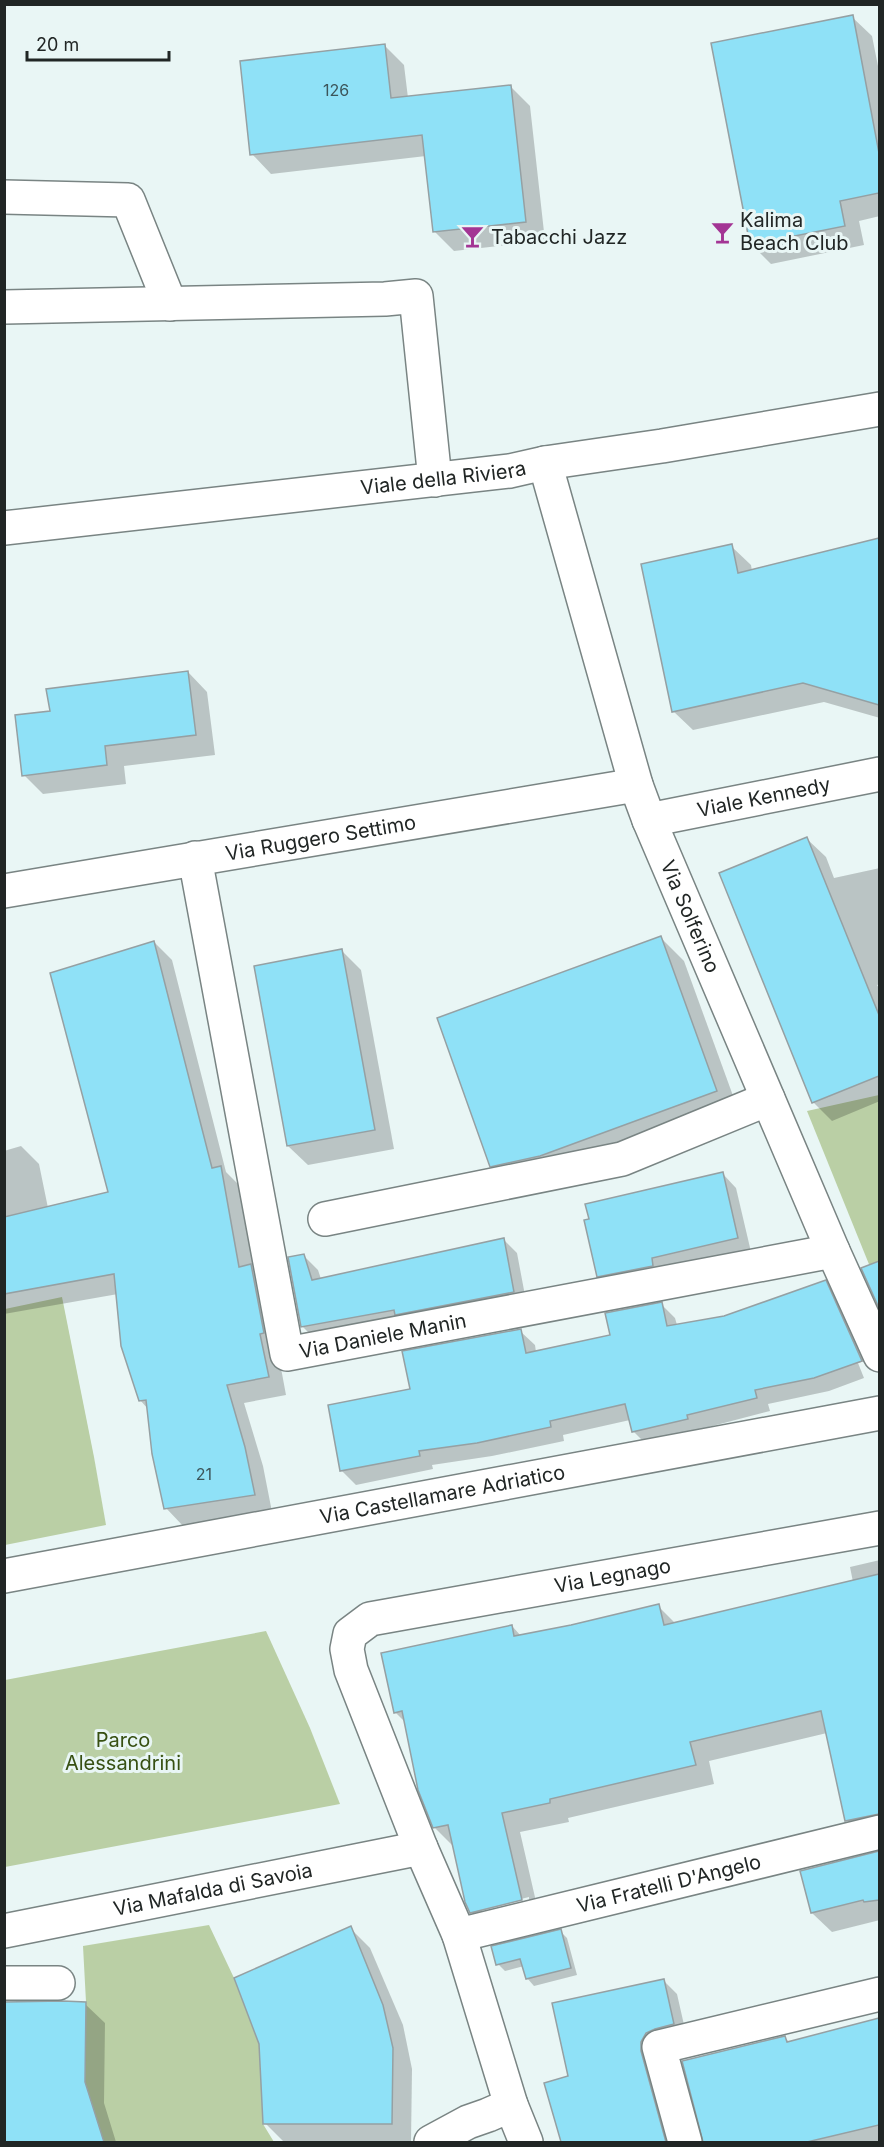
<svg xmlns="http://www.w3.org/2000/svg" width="884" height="2147" font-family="Inter,sans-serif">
	<rect width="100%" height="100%" fill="#e9f6f5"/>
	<!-- green -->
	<g fill="#bacfa5">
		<path d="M 879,1095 L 879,1289 L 807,1111 Z"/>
		<path d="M 62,1297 L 94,1457 L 106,1525 L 5,1545 L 5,1309 Z"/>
		<path d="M 266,1631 L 310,1728 L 340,1804 L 5,1867 L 5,1680 Z"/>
		<path d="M 209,1925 L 234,1978 L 259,2044 L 263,2124 L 274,2142 L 104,2142 L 85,2082 L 86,2002 L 83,1946 Z"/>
	</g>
	<!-- shadow -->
	<g fill="#0003" fill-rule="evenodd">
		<path d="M 852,17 L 872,36 L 880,76 L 880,216 L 859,221 L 864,245 L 771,264 L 751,244 Z"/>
		<path d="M 384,45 L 404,65 L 408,98 L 511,87 L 530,106 L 545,241 L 454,251 L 434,231 L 426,156 L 271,174 L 252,154 Z"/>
		<path d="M 880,540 L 880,718 L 824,702 L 693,730 L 673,711 L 731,546 L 751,565 L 752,571 Z"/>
		<path d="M 188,672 L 207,692 L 215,755 L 124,766 L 126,784 L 43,794 L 24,775 L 51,713 Z"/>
		<path d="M 807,839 L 826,857 L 834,878 L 880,868 L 880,984 L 877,985 L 880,990 L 880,1101 L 832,1121 L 813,1102 Z"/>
		<path d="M 661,938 L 684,961 L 740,1115 L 515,1189 L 491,1166 Z"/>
		<path d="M 154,942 L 172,960 L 226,1172 L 239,1185 L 254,1269 L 269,1284 L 278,1352 L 286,1395 L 244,1403 L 263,1466 L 272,1512 L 184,1527 L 166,1508 L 148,1409 L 140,1400 L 118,1294 L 4,1314 L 4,1151 L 21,1146 L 39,1164 L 48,1208 L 110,1193 Z"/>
		<path d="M 342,951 L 361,970 L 394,1149 L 308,1165 L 288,1146 Z"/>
		<path d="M 722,1173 L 736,1188 L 751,1252 L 612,1290 L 598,1276 Z"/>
		<path d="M 503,1239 L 517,1253 L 527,1306 L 316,1340 L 302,1326 L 304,1256 L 318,1270 L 321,1279 Z"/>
		<path d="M 880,1263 L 880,1305 L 863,1268 Z"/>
		<path d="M 825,1282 L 839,1296 L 868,1360 L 858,1363 L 864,1378 L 829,1391 L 768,1404 L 770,1411 L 701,1429 L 701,1432 L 647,1445 L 633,1431 L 630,1420 L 563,1435 L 564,1441 L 492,1456 L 432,1465 L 433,1469 L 356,1485 L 342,1471 L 411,1390 L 520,1331 L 535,1345 L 536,1352 L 612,1336 L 661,1304 L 675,1318 L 677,1325 L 724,1318 Z"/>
		<path d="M 880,1560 L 880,1836 L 866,1839 L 847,1820 L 827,1733 L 709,1761 L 714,1784 L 568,1818 L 569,1822 L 520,1832 L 540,1919 L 490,1931 L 471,1912 L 454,1847 L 435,1828 L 406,1723 L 395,1712 L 512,1626 L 521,1636 L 658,1606 L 676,1624 L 853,1582 L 850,1567 ZM 529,1897 L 529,1900 L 481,1912 L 481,1909 Z"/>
		<path d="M 880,1853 L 880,1920 L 832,1932 L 812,1913 L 802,1872 Z"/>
		<path d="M 350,1928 L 370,1948 L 403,2025 L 412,2069 L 411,2142 L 284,2142 L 265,2123 Z"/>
		<path d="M 560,1931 L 567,1938 L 577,1975 L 534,1986 L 527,1978 L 524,1966 L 505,1971 L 498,1964 Z"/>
		<path d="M 663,1980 L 677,1994 L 687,2038 L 660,2047 L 675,2142 L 563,2142 L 546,2084 L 570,2077 Z"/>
		<path d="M 4,2003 L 85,2004 L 105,2023 L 104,2103 L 116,2142 L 4,2142 Z"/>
		<path d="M 880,2020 L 880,2142 L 716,2142 L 687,2073 L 785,2038 L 790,2043 Z"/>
	</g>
	<!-- building -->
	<g fill="#8fe1f7" stroke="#95a0a3" stroke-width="1.5">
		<path d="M 853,15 L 879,153 L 879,193 L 840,201 L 845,226 L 750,245 L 711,43 Z"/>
		<path d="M 385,44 L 391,98 L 511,85 L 526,222 L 433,232 L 422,135 L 250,155 L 240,61 Z"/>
		<path d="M 879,538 L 879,705 L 803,683 L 672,712 L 641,564 L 732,544 L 738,573 Z"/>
		<path d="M 188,671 L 196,735 L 105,746 L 107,765 L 22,776 L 15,715 L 50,711 L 46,689 Z"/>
		<path d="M 807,837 L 879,1015 L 879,1076 L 812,1103 L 719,873 Z"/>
		<path d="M 661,936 L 717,1091 L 540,1156 L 490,1167 L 437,1018 Z"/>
		<path d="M 154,941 L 212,1168 L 221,1166 L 239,1267 L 251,1264 L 264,1333 L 260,1334 L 269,1377 L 227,1385 L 245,1447 L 255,1495 L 164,1509 L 152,1454 L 146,1400 L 139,1401 L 121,1346 L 114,1274 L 4,1294 L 4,1217 L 108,1192 L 50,973 Z"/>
		<path d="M 342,949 L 375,1130 L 287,1146 L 254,966 Z"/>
		<path d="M 723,1172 L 738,1238 L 652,1258 L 653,1266 L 597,1277 L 584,1220 L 589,1219 L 585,1204 Z"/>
		<path d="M 504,1238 L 514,1292 L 395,1315 L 394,1310 L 301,1327 L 288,1257 L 304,1254 L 312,1280 Z"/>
		<path d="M 879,1261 L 879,1308 L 861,1268 Z"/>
		<path d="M 826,1280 L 862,1361 L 814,1378 L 755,1390 L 757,1398 L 687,1415 L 688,1419 L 632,1432 L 625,1404 L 550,1421 L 551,1427 L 477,1443 L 419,1451 L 420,1456 L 340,1471 L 328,1405 L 410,1389 L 402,1351 L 521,1329 L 526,1353 L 610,1335 L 605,1313 L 662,1302 L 667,1326 L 724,1316 Z"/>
		<path d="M 879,1574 L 879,1814 L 845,1821 L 821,1711 L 690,1742 L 696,1765 L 550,1799 L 550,1803 L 502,1813 L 522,1900 L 470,1913 L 465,1902 L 448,1825 L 433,1828 L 418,1790 L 402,1711 L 394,1713 L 381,1653 L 512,1625 L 514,1636 L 571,1625 L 659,1604 L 664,1625 Z"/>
		<path d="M 879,1851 L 879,1900 L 864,1902 L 863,1900 L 811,1913 L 800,1871 Z"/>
		<path d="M 351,1926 L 383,2005 L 393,2048 L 392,2124 L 263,2124 L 259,2044 L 234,1978 Z"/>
		<path d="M 561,1929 L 571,1968 L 526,1979 L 520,1959 L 496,1965 L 491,1946 Z"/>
		<path d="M 664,1979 L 674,2024 L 655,2029 L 646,2033 L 641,2042 L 641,2051 L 666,2142 L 561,2142 L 544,2083 L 568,2076 L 552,2003 Z"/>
		<path d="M 63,2001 L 86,2002 L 85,2082 L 104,2142 L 4,2142 L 4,2002 Z"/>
		<path d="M 879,2018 L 879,2125 L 807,2142 L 703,2142 L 682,2061 L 785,2036 L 787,2042 Z"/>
	</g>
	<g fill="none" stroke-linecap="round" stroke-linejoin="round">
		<defs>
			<g id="minor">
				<path d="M 4,197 L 128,200 L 170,304"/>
				<path d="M 4,307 L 385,299 L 416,296 L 435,480"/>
				<path id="s1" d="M 545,463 L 636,785 L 649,820 L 833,1251 L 880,1355"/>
				<path id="s2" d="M 4,528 L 510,471 L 545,463 L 662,446 L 880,409"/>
				<path id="s3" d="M 649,820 L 880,774"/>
				<path id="s4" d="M 195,858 L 287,1354 L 833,1251"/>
				<path id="s5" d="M 4,891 L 636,785"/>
				<path d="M 325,1219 L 622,1159 L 768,1099"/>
				<path id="s6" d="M 4,1576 L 880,1413"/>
				<path id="s7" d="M 4,1931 L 421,1848"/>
				<path id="s8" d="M 459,1935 L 880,1832"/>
				<path d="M 4,1983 L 58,1983"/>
				<path d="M 431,2142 L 468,2122 L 488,2115 L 511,2105"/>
				<path id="s9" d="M 526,2142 L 511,2105 L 459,1935 L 421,1848 L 351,1670 L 347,1649 L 350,1634 L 370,1619 L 880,1528"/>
				<path d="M 685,2142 L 659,2047 L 880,1994"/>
			</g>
		</defs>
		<!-- minor casing -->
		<use href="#minor" stroke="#798483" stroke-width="36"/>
		<!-- minor -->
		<use href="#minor" stroke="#fff" stroke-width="33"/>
	</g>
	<!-- icons -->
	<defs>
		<symbol id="bar-bare" viewBox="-9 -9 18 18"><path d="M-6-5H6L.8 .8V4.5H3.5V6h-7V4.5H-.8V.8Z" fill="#a33594" stroke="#e9f6f5" stroke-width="2.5" paint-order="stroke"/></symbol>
	</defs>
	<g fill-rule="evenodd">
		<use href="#bar-bare" x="706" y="216" width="33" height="33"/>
		<use href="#bar-bare" x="456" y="220" width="33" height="33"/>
	</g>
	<g text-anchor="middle" stroke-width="6" stroke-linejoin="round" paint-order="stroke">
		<!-- number labels -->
		<g font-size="16" fill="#3c555a">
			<text x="336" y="96">126</text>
			<text x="204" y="1480">21</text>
		</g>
		<!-- poi labels -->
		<g font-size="20" fill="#212625" stroke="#e9f6f5" text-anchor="start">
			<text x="740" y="227">Kalima<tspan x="740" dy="23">Beach Club</tspan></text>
			<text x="491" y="244">Tabacchi Jazz</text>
		</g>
		<!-- street labels -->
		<g font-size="20" fill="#212625" stroke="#e9f6f5">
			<text dy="7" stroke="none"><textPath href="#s2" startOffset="442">Viale della Riviera</textPath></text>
			<text dy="7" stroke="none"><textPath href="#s3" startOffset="117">Viale Kennedy</textPath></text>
			<text dy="7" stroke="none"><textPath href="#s5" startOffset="321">Via Ruggero Settimo</textPath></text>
			<text dy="7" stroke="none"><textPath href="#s1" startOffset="477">Via Solferino</textPath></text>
			<text dy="7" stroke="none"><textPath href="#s4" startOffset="602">Via Daniele Manin</textPath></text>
			<text dy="7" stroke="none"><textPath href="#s6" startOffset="446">Via Castellamare Adriatico</textPath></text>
			<text dy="7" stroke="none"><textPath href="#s9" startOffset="812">Via Legnago</textPath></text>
			<text dy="7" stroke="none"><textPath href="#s8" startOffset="216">Via Fratelli D'Angelo</textPath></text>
			<text dy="7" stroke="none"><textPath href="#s7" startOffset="213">Via Mafalda di Savoia</textPath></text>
		</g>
		<!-- park labels -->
		<g font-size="20" fill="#375012" stroke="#e9f6f5">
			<text x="123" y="1747">Parco<tspan x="123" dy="23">Alessandrini</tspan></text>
		</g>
	</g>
	<!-- border -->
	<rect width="884" height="2147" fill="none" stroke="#212625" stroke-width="12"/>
	<!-- scale -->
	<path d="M27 51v9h142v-9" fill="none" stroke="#212625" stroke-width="3"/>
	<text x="36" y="51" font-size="18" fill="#212625" stroke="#e9f6f5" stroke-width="4.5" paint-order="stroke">20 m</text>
</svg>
